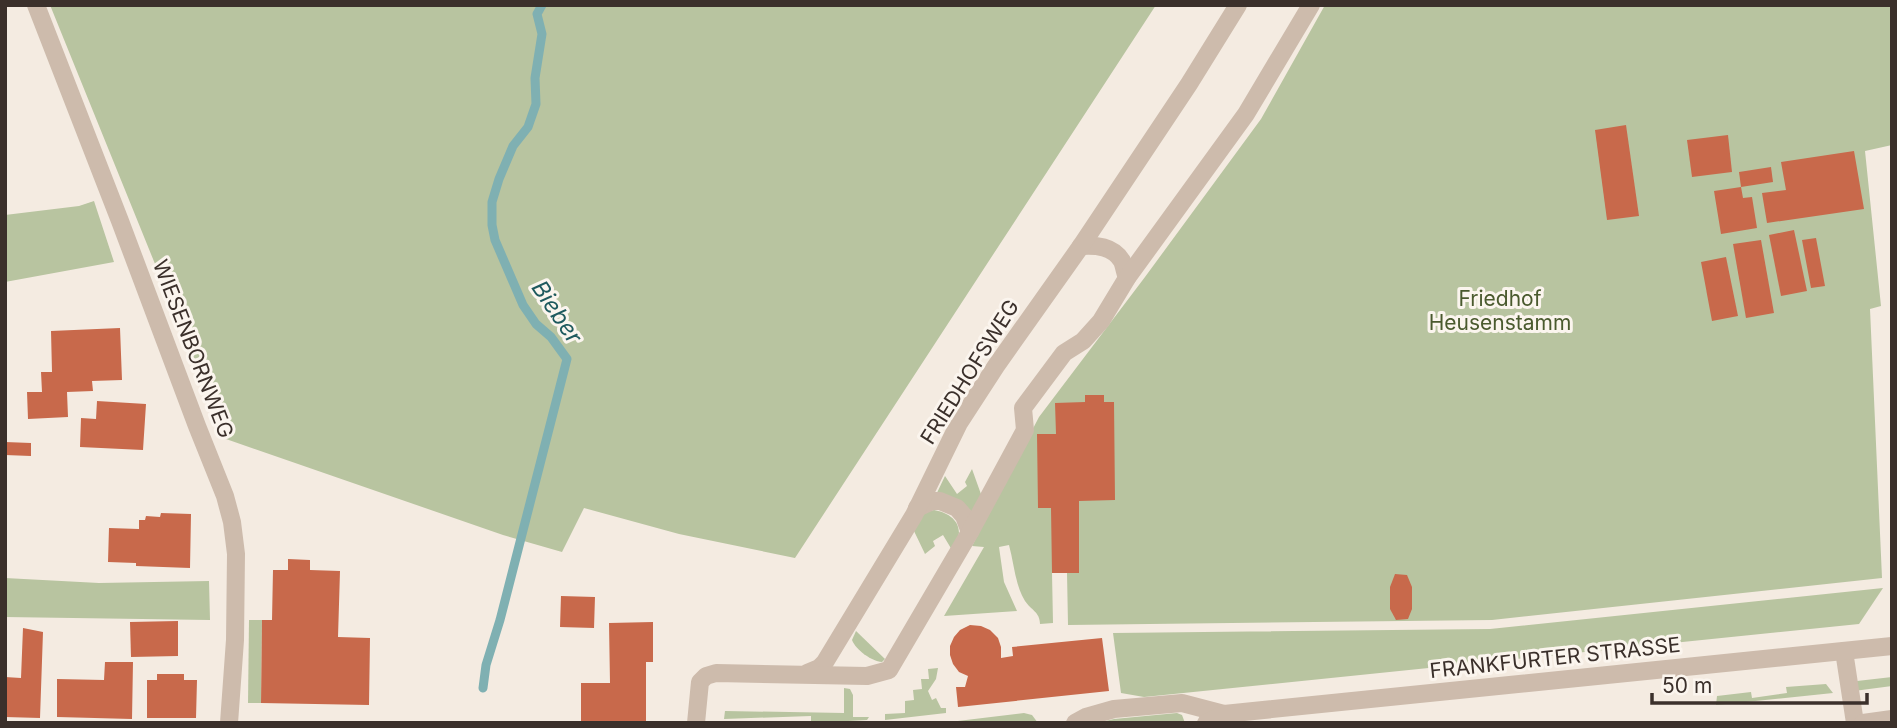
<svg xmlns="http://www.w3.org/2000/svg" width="1897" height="728" font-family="Inter,sans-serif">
	<rect width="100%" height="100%" fill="#f4ebe1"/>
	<!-- green -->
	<g fill="#b8c4a0">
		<path d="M 50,5 L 1156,5 L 795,558 L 679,534 L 584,508 L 562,552 L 503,535 L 226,439 Z"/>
		<path d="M 1325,5 L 1892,5 L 1892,145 L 1865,151 L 1881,306 L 1870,309 L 1882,578 L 1492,620 L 1068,625 L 1067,573 L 1052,573 L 1053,623 L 1040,624 C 1040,612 1031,610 1025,601 C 1015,585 1014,563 1009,545 L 999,547 L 1004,582 L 1017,611 L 944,616 L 984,547 L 972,546 L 1039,417 L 1145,277 L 1261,119 Z"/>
		<path d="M 94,201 L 114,262 L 5,282 L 5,215 L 79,206 Z"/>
		<path d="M 972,469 L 982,497 L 974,514 L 965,505 L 935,497 L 945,476 L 957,494 L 967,486 L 965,482 Z"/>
		<path d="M 934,510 C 945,512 959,518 959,533 C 958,538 954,545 952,550 L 943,535 L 933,541 L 935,546 L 925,554 L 914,531 L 925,512 Z"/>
		<path d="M 5,578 L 99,583 L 209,581 L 210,620 L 5,617 Z"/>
		<path d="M 1883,588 L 1859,624 L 1144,697 L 1121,693 L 1113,633 L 1490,629 Z"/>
		<path d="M 249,620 L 262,620 L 261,703 L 248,703 Z"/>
		<path d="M 856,631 L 885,659 L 882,662 C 871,661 856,650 852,640 Z"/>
		<path d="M 938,668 L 936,679 L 928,691 L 932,700 L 936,698 L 941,708 L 946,708 L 946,713 L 885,720 L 885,714 L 905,713 L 905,701 L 914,700 L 913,690 L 922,689 L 921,679 L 929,679 L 928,669 Z"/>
		<path d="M 1892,677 L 1892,686 L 1854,691 L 1857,681 Z"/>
		<path d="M 1826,684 L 1833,693 L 1716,705 L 1717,696 L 1751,692 L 1752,698 L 1787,693 L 1786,687 Z"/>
		<path d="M 844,688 L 850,689 L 853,695 L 853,717 L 869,717 L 867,720 L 811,723 L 811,716 L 724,719 L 725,711 L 844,713 Z"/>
		<path d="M 1024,713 L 1032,715 L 1038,723 L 941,723 Z"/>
		<path d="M 1177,713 L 1182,715 L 1185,723 L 1097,723 L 1114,719 Z"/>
	</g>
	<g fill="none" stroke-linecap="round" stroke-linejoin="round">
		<!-- stream -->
		<path stroke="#7fb0b2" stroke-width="9" d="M 483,688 L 486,665 L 500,620 L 567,359 L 551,337 L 536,324 L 523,305 L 495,240 L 492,225 L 492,202 L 499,179 L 513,146 L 528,127 L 536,104 L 535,78 L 542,34 L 537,14 L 542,5"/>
	</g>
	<!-- building -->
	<g fill="#c8694b">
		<path d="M 1626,125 L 1639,216 L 1607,220 L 1595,130 Z"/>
		<path d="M 1728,135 L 1732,172 L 1692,177 L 1687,140 Z"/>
		<path d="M 1854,151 L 1864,209 L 1767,223 L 1762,193 L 1786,190 L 1781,162 Z"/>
		<path d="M 1771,167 L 1773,182 L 1741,187 L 1739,172 Z"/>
		<path d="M 1741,187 L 1743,198 L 1752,197 L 1757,228 L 1721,234 L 1714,191 Z"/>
		<path d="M 1794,230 L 1807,291 L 1781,296 L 1769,235 Z"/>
		<path d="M 1816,238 L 1825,286 L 1811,288 L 1802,240 Z"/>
		<path d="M 1761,240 L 1774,313 L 1746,318 L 1733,244 Z"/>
		<path d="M 1726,257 L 1738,316 L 1712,321 L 1701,262 Z"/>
		<path d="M 120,328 L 122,380 L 92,381 L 93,391 L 67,392 L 68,417 L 28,419 L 27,392 L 42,392 L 41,372 L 52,372 L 51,331 Z"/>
		<path d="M 1085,395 L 1104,395 L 1104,402 L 1114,402 L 1115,500 L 1079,501 L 1079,573 L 1052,573 L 1051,508 L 1038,508 L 1037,434 L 1056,434 L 1055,403 L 1085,402 Z"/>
		<path d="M 97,401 L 146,404 L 143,450 L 80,447 L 81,418 L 96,419 Z"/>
		<path d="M 5,442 L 31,443 L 31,456 L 5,455 Z"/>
		<path d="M 161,513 L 191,514 L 190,568 L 136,566 L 136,563 L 108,562 L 109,528 L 139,529 L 139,520 L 145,520 L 146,516 L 160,517 Z"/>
		<path d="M 288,559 L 310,560 L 310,570 L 340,571 L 338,637 L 370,638 L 369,705 L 261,703 L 262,620 L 272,620 L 273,570 L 288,570 Z"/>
		<path d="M 1395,574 L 1407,575 L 1412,587 L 1412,609 L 1408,619 L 1396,620 L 1390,609 L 1390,587 Z"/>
		<path d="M 561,596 L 595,597 L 594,628 L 560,627 Z"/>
		<path d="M 178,621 L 178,656 L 131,657 L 130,622 Z"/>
		<path d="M 653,622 L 653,662 L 646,662 L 646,721 L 581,722 L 581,683 L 610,683 L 609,623 Z"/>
		<path d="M 970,625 L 981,626 L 990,630 L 998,638 L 1001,647 L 1001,658 L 1013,656 L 1012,647 L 1102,638 L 1109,691 L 958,707 L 956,687 L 965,687 L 968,676 L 959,672 L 953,664 L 950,655 L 950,646 L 954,637 L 960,630 Z"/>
		<path d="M 23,628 L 43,632 L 40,718 L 5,717 L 5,677 L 21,678 Z"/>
		<path d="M 105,662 L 133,662 L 132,719 L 57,717 L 57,679 L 104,680 Z"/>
		<path d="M 157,674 L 184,674 L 184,680 L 197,680 L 196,718 L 147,718 L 147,680 L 157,680 Z"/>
	</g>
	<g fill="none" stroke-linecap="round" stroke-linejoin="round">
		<!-- minor -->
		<g stroke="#cdbbac" stroke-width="18">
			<path d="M 36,5 L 120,221 L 197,426 L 225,496 L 232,522 L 236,554 L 235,640 L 229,723"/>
			<path d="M 1081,246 C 1096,245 1113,246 1122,261 C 1124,266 1125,273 1127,278"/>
			<path d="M 917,508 L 932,501 L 940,501 L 957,508 L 964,516 L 970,532"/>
			<path d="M 1844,651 L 1855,723"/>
			<path d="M 807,673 L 819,668 L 825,662 L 914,515 L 959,423 L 996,366 L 1081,246 L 1189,84 L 1238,5"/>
			<path d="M 696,723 L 700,682 L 706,676 L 716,673 L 867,676 L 889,670 L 970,532 L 1025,430 L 1023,408 L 1064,353 L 1083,341 L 1101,321 L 1127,278 L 1246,114 L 1311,5"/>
			<path d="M 1075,723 L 1086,717 L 1114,709 L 1182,703 L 1224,714"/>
			<path d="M 1206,723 L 1224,714 L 1892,646"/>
			<path d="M 1863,723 L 1892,719"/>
		</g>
	</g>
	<g text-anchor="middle" stroke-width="6" stroke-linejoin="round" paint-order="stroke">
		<!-- park labels -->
		<g font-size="21" fill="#4a5a2e" stroke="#fbf5ee">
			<text x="1500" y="306">Friedhof<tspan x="1500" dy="24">Heusenstamm</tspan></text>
		</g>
		<!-- street labels -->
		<g font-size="21" fill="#3b302b" stroke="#fbf5ee">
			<text transform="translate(193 349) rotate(69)" y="7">WIESENBORNWEG</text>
			<text transform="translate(970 372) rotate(-58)" y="7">FRIEDHOFSWEG</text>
			<text transform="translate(1555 658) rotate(-6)" y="7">FRANKFURTER STRASSE</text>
		</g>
		<!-- water labels -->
		<g font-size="23" font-style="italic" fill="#1f5a5e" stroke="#fbf5ee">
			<text transform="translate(557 312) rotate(56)" y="8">Bieber</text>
		</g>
	</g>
	<!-- border -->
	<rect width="1897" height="728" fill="none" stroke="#3b302b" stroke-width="14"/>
	<!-- scale -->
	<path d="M1652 693v10h215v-10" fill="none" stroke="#3b302b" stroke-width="3.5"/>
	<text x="1662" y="693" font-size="21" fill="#3b302b" stroke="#fbf5ee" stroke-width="5" paint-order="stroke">50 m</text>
</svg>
